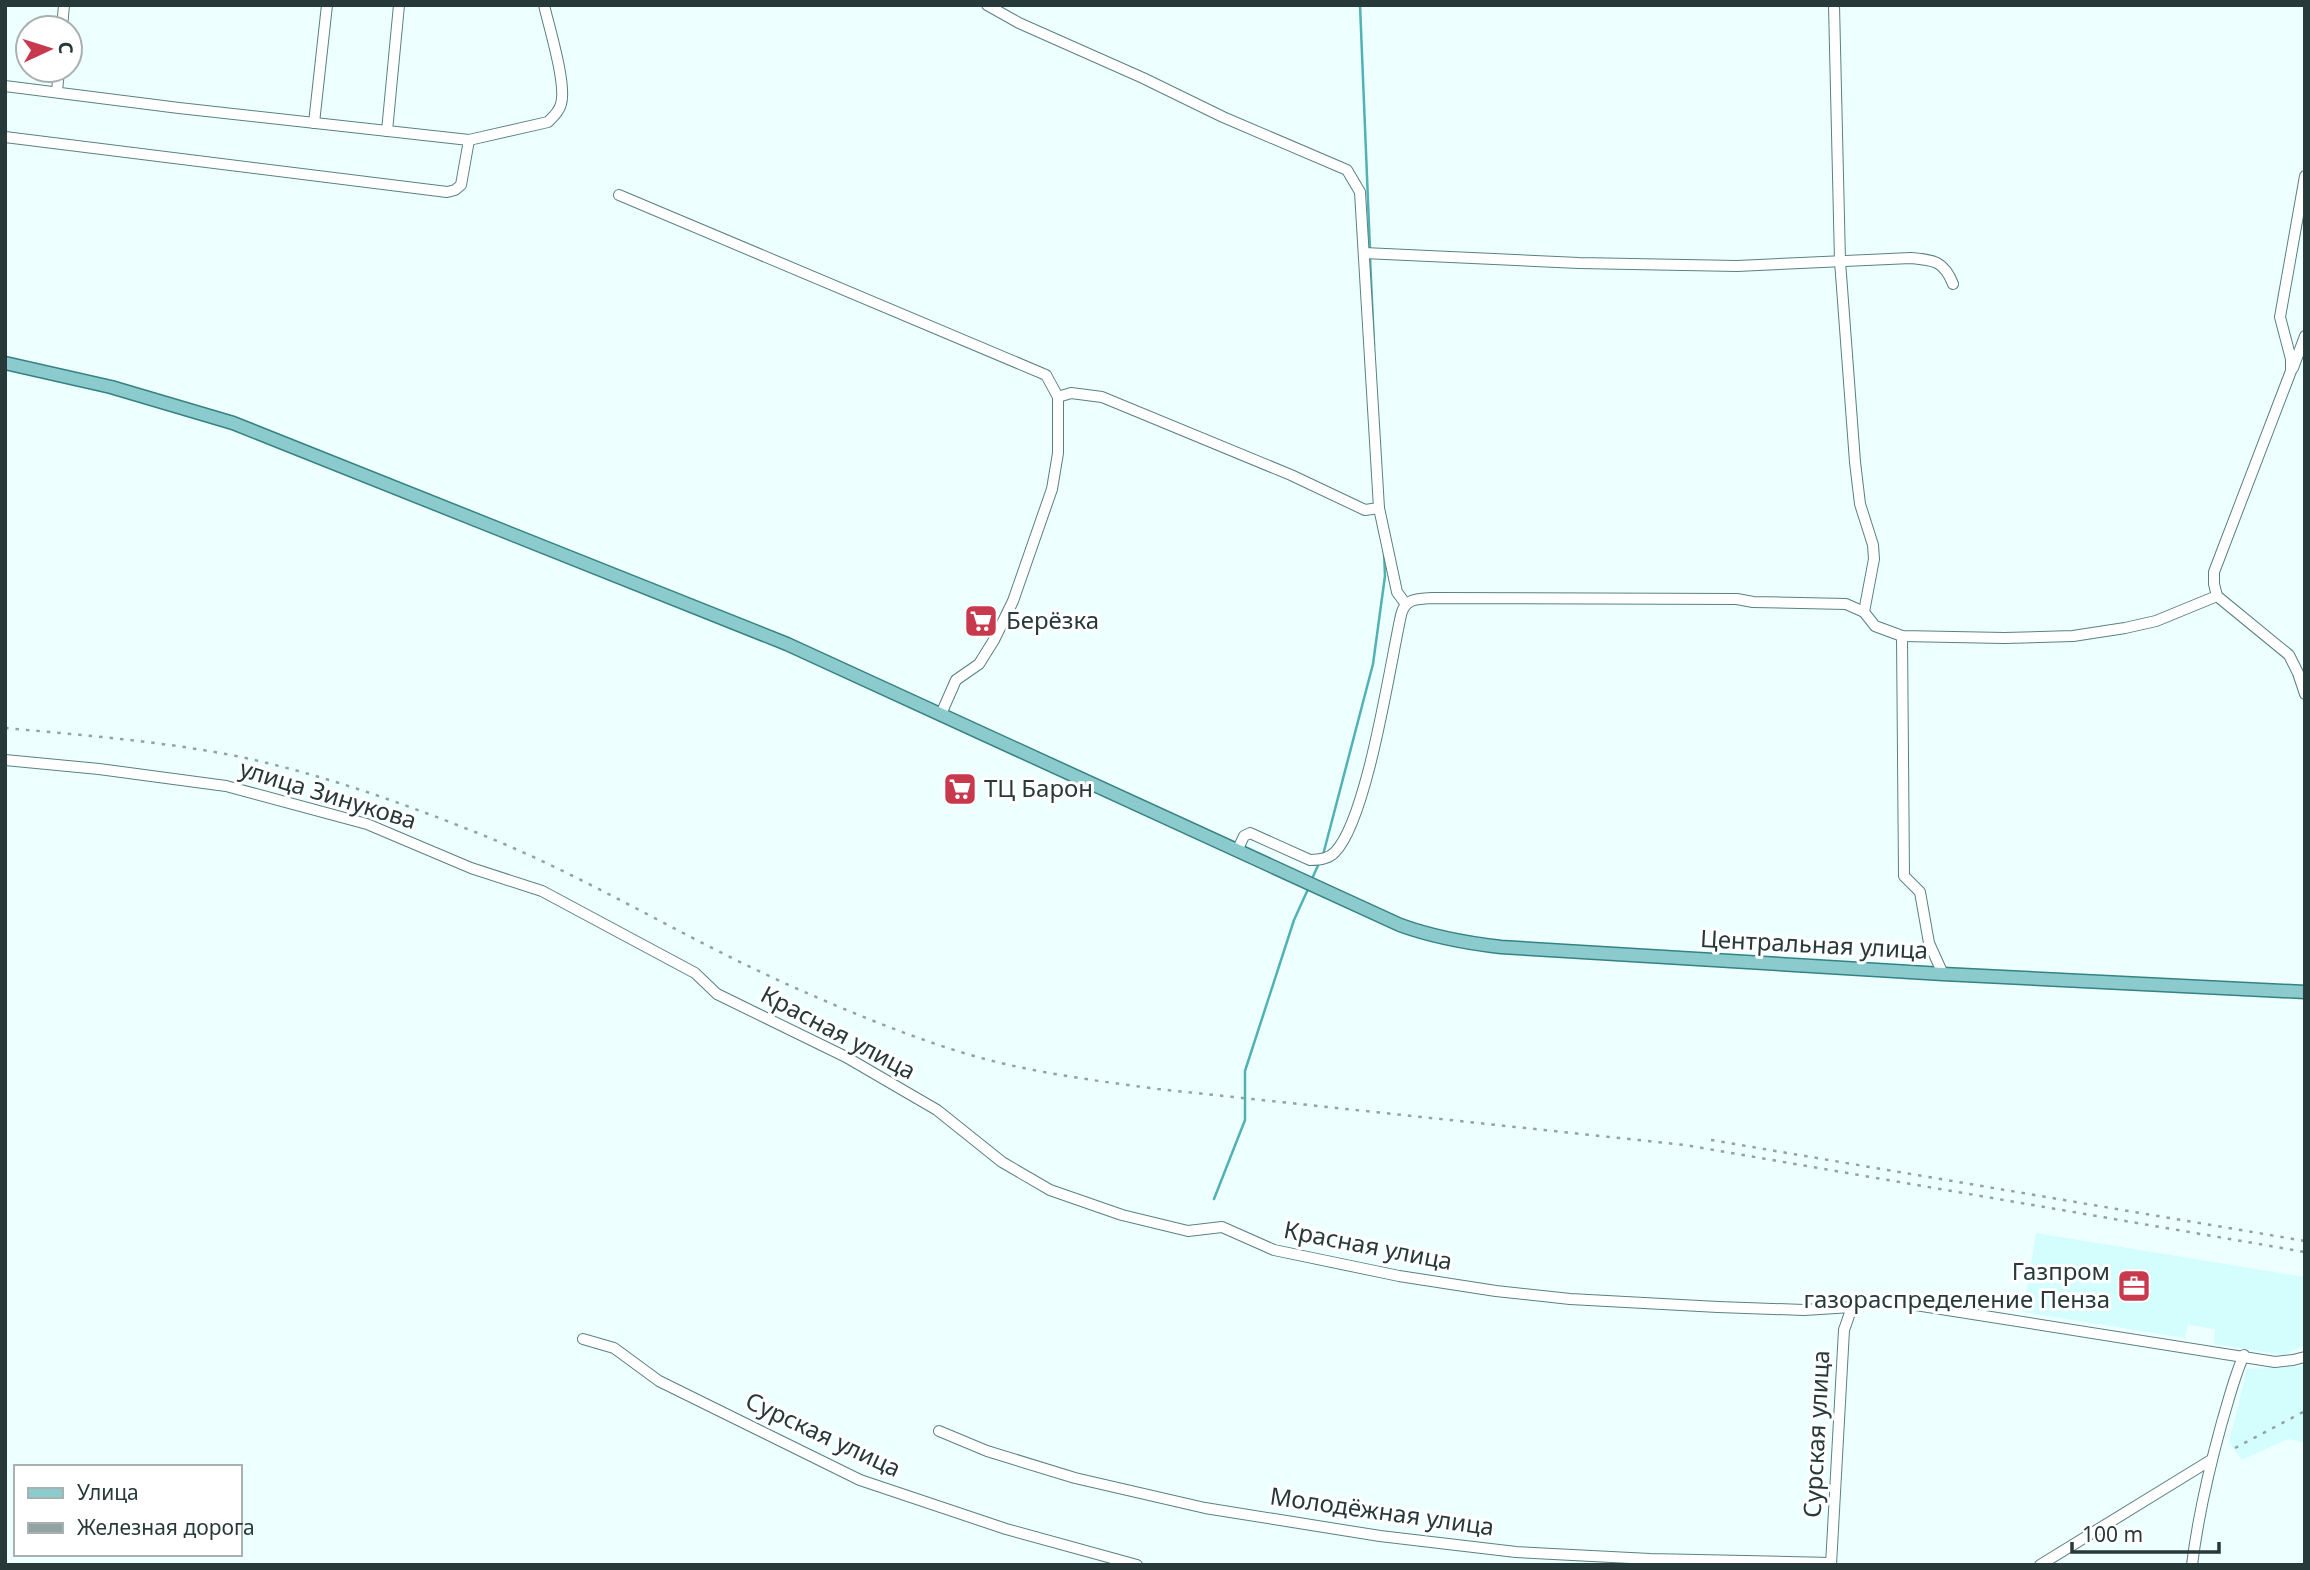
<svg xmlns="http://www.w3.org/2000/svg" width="2310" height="1570" font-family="'Noto Sans',sans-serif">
	<rect width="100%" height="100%" fill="#eff"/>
	<!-- built -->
	<g fill="#d4fdfe">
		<path d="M 2036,1233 L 2305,1277 L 2305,1345 L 2283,1355 L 2214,1344 L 2215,1329 L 2188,1325 L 2185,1338 L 2023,1312 Z"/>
		<path d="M 2305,1366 L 2305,1443 L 2288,1439 L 2242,1460 L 2229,1442 L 2247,1369 Z"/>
	</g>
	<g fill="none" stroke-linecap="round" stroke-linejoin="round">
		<!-- stream -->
		<g stroke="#50b2b4" stroke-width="2.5">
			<path d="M 1360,5 L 1370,250"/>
			<path d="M 1370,257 L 1374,345"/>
			<path d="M 1323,855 L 1373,664 L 1385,576 L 1384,551"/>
			<path d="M 1311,881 L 1320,861"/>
			<path d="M 1214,1199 L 1245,1120 L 1245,1071 L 1294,920 L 1309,887"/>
		</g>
		<defs>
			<g id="minor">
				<path d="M 987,5 L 1019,23 L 1143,78 L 1223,117 L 1347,170 L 1360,192 L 1379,508 L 1397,592 L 1405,603"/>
				<path d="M 1834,5 L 1840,261 L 1855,462 L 1860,504 L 1873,545 L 1874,559 L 1864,612"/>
				<path d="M 62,28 L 64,5"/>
				<path d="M 5,86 L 179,108 L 469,140 L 548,122 C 553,117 559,112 561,104 C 567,85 549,27 544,5"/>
				<path d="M 57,91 L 59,70"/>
				<path d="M 314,123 L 327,5"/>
				<path d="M 387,131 L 399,5"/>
				<path d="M 5,137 L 447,192 L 455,190 L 461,185 L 469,140"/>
				<path d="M 2305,176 L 2280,317 L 2291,359 L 2291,371 L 2214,572 L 2214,584 L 2217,596 L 2289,655 L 2298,673 L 2305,694"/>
				<path d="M 619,195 L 1046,375 L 1058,397"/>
				<path d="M 1364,253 L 1579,263 L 1737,266 L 1911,258 C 1934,260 1944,261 1953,284"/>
				<path d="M 2293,368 L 2305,336"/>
				<path d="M 1902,636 L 1904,876 L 1920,892 L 1929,943 L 1943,974"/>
				<path d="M 941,714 L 956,680 L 979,664 L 994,640 L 1013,601 L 1052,489 L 1058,453 L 1058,397 L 1071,393 L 1102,397 L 1291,475 L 1365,510 L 1379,508"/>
				<path d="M 5,760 L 99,769 L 226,786 L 367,824 L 471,868 L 542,891 L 695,973 L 717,994 L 846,1057 L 937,1110 L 1002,1162 L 1050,1190 L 1122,1215 L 1188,1231 L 1222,1227 L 1274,1250 L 1399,1276 L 1496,1291 L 1570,1299 L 1718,1307 L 1804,1310 L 1852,1307 L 1866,1300 L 1903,1303 L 2275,1362 L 2293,1360 L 2305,1357"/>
				<path d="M 1237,851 L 1244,836 L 1250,833 L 1310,860 C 1318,860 1329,859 1335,852 C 1367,820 1390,665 1401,615 C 1405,598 1417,599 1432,598 L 1737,599 L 1753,602 L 1846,604 L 1864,612 L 1875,626 L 1902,636 L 2004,638 L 2073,636 L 2125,628 L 2156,621 L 2217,596"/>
				<path d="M 583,1339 L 614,1348 L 659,1381 L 860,1480 L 1006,1529 L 1137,1565"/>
				<path d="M 939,1431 L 987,1451 L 1075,1478 L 1205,1508 L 1380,1536 L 1516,1552 L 1650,1559 L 1831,1563"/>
				<path d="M 1831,1565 L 1844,1330 L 1852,1307"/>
				<path d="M 2040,1565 L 2211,1460"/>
				<path d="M 2192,1565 C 2198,1516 2209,1469 2222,1422 C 2229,1399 2234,1377 2244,1355"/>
			</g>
			<path id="major" d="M 5,363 L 111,387 L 233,423 L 787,644 L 1400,925 C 1433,937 1466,943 1501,947 L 1943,974 L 2305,992"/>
		</defs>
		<!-- minor casing -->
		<use href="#minor" stroke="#5a8181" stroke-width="12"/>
		<!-- major casing -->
		<use href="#major" stroke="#368283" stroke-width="15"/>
		<!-- minor -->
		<use href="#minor" stroke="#fff" stroke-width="10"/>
		<!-- major -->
		<use href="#major" stroke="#8bcbcd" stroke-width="12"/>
		<!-- rail -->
		<g stroke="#92a3a3" stroke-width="2.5" stroke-dasharray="3.5 7" stroke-linecap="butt">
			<path d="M 5,728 C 82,735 160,741 236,756 C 318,773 397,801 475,832 C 587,876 690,942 800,990 C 850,1012 901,1033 954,1050 C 1019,1071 1090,1080 1158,1089 L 1685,1145 L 2305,1252"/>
			<path d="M 1711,1140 L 2305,1241"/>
			<path d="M 2235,1448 L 2305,1411"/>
		</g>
	</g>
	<!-- icons -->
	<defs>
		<symbol id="supermarket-square" viewBox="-11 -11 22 22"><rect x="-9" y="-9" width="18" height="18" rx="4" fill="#c9394d" stroke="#fff"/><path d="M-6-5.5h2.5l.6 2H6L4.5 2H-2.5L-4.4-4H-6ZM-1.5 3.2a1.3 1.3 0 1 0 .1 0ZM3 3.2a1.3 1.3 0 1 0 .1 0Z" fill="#fff"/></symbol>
		<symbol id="office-square" viewBox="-11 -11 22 22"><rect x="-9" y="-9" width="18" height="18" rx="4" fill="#c9394d" stroke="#fff"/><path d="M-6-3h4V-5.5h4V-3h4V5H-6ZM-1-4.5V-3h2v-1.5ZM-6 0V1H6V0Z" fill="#fff"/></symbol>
	</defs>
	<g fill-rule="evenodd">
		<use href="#supermarket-square" x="962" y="602" width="38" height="38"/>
		<use href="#supermarket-square" x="941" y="770" width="38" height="38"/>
		<use href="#office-square" x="2115" y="1267" width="38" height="38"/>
	</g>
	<g text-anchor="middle" stroke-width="6" stroke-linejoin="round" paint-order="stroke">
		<!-- poi labels -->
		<g font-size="24" fill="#283939" stroke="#fff" text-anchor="start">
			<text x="1006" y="629">Берёзка</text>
			<text x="984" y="797">ТЦ Барон</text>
			<text x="2110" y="1280" text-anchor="end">Газпром<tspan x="2110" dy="28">газораспределение Пенза</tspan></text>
		</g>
		<!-- street labels -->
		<g font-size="24" fill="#283939" stroke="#fff">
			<text transform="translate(328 795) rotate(17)" y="8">улица Зинукова</text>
			<text transform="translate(1814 945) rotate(3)" y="8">Центральная улица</text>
			<text transform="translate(838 1033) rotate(28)" y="8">Красная улица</text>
			<text transform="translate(1368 1246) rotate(11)" y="8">Красная улица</text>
			<text transform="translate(1817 1434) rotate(-87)" y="8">Сурская улица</text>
			<text transform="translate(823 1435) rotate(25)" y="8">Сурская улица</text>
			<text transform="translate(1382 1512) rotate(8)" y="8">Молодёжная улица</text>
		</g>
	</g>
	<!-- border -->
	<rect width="2310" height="1570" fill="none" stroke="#283939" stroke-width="14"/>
	<!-- legend -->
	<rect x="14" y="1465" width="228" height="91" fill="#ffffff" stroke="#a9b0b0" stroke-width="2"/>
	<rect x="28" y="1488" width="35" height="10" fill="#8bcbcd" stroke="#a9b0b0" stroke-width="2"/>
	<text x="77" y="1500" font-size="21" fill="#283939">Улица</text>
	<rect x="28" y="1523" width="35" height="10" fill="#92a3a3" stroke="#a9b0b0" stroke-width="2"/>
	<text x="77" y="1535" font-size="21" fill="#283939">Железная дорога</text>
	<!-- north arrow -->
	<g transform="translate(49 49) rotate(86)"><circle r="33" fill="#ffffff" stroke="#a9b0b0" stroke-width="2"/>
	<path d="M0-5L12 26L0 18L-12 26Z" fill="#c9394d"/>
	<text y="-10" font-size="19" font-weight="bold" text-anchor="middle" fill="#283939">С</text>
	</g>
	<!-- scale -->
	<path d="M2072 1542v10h147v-10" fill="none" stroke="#283939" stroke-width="3.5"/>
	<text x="2082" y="1542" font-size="21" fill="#283939" stroke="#ffffff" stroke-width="5" paint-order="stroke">100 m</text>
</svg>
